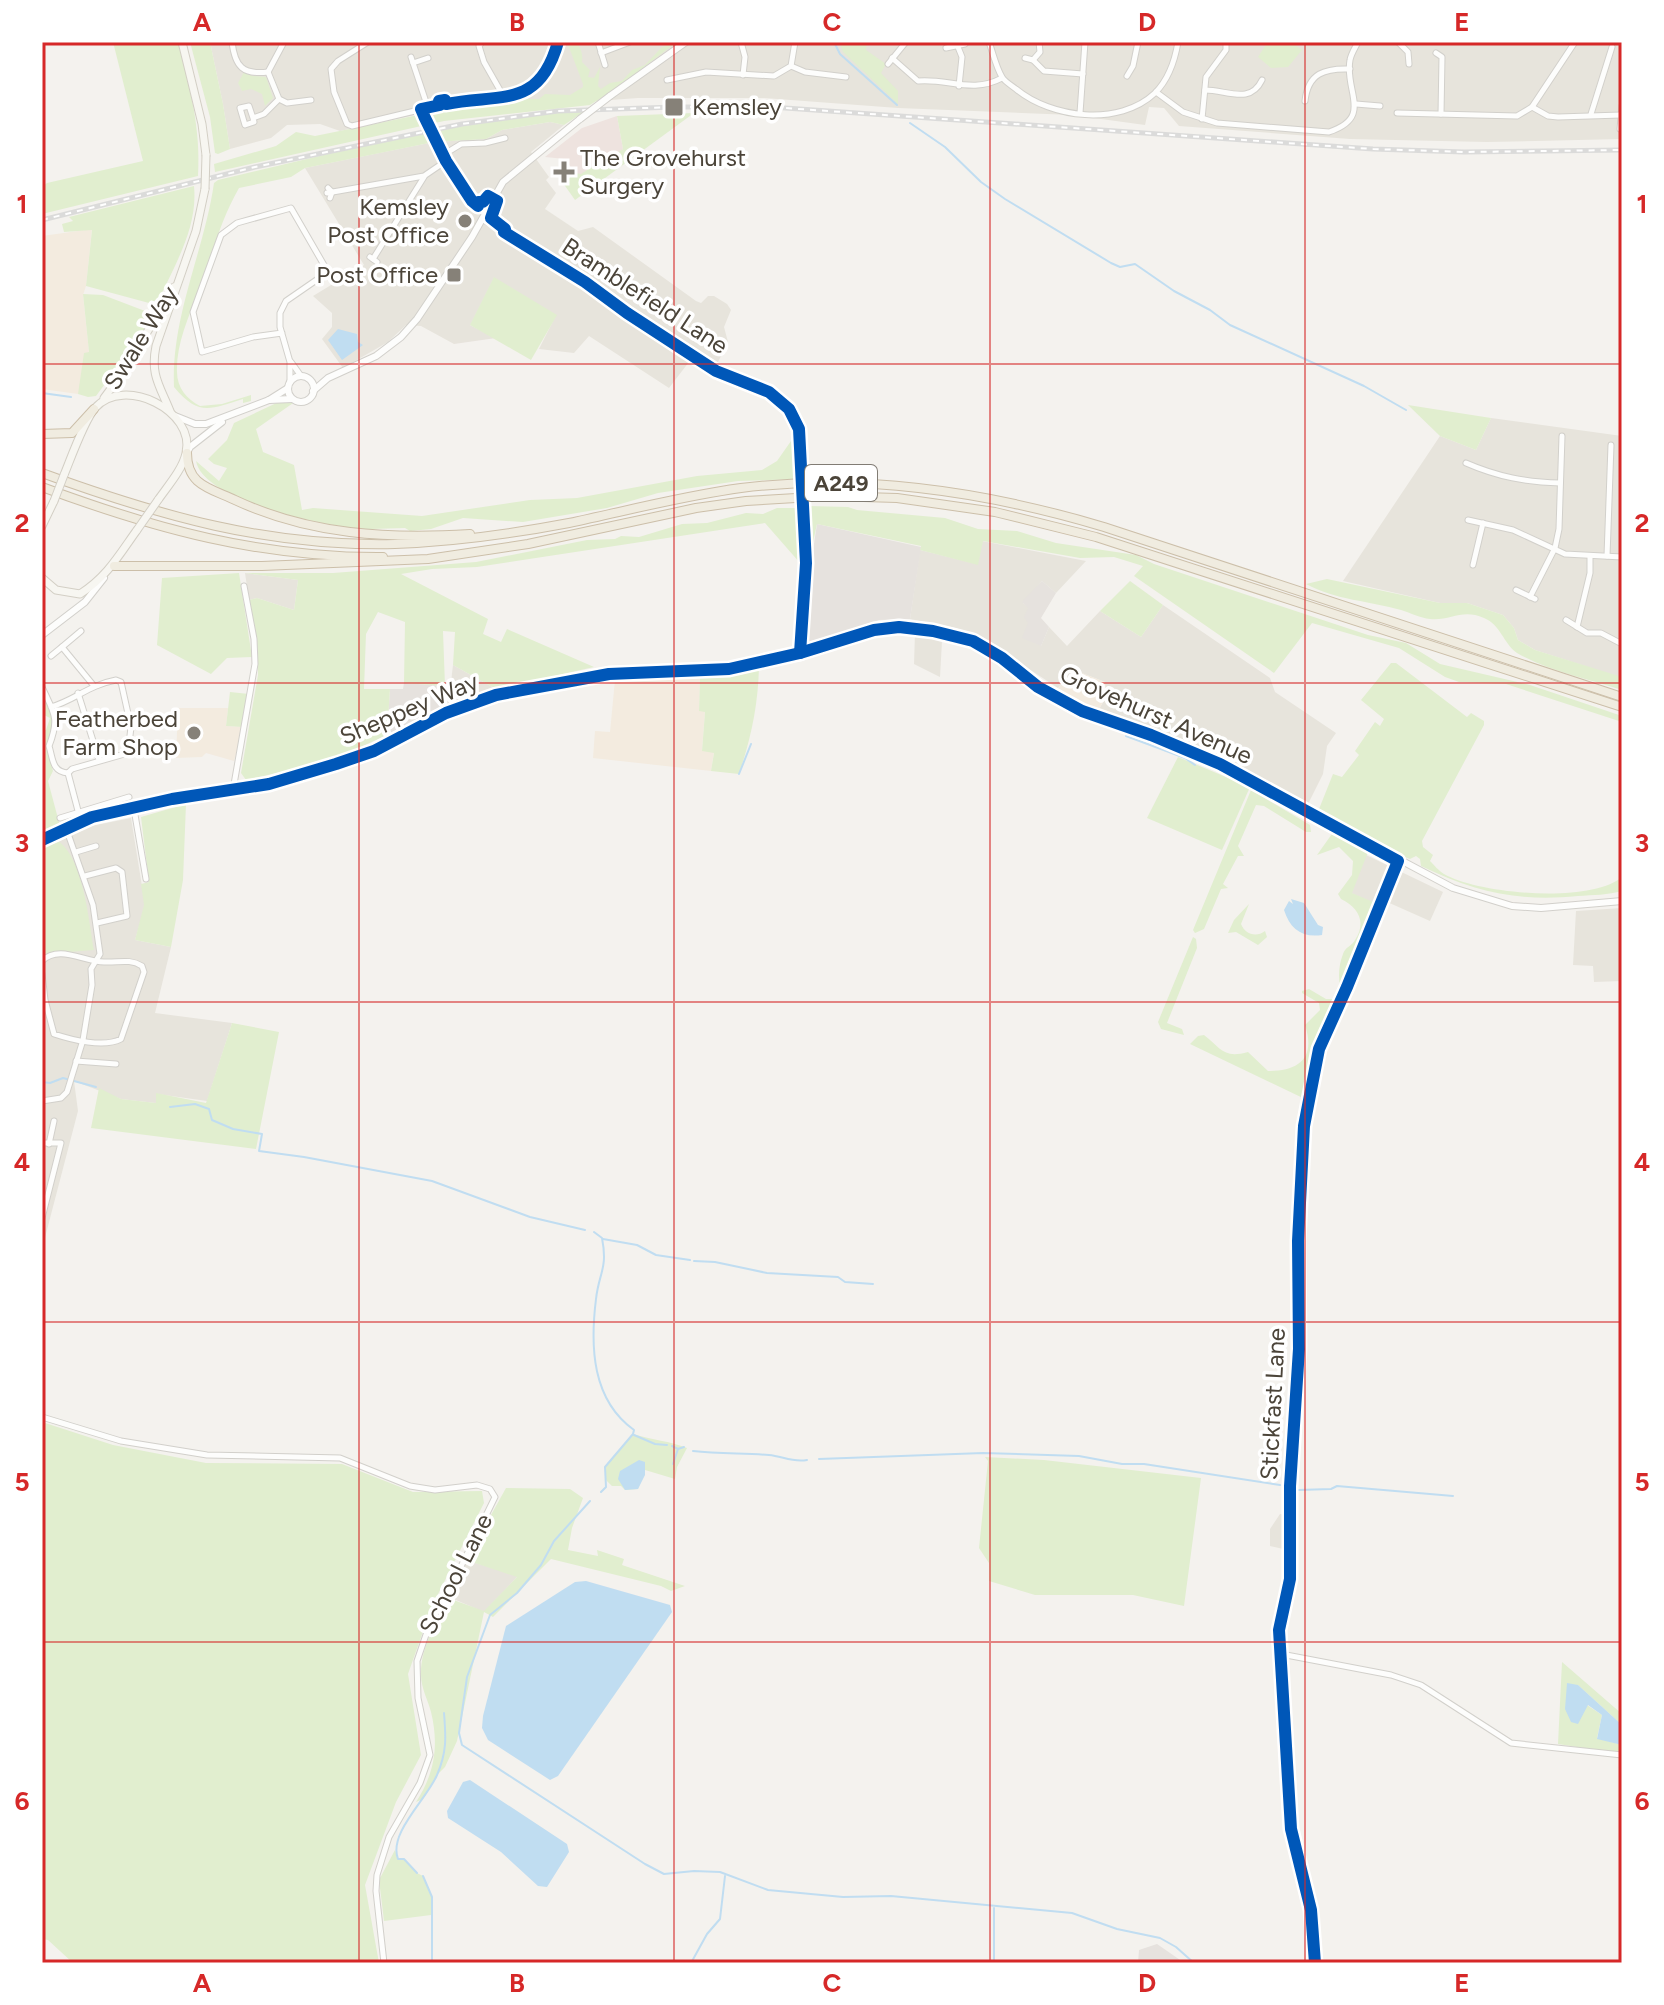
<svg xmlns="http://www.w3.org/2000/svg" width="1664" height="2005" font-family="Figtree,sans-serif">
	<rect width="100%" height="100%" fill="#f4f2ee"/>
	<!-- residential -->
	<g fill="#e7e4dc">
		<path d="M 210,42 L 1622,42 L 1622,139 L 1487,142 L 1350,139 L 1179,126 L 1164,108 L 1149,107 L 1145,125 L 1072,115 L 898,108 L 764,98 L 638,98 L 420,114 L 340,131 L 320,124 L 287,125 L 271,138 L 230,149 L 223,104 Z"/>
		<path d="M 550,122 L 564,125 L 531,152 L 549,177 L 546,180 L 556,193 L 545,209 L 578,231 L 593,227 L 696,301 L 701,303 L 708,296 L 714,296 L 727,304 L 731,310 L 724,327 L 728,342 L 713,372 L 692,358 L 669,388 L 589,336 L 574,353 L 539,349 L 556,315 L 470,325 L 496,338 L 454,344 L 421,326 L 406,325 L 388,342 L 343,368 L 322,339 L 332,327 L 332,313 L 313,296 L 364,265 L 305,168 L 434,142 L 486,139 L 502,130 Z"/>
		<path d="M 1491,418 L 1622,436 L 1622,678 L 1535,650 L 1518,640 L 1514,628 L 1503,615 L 1467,603 L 1440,603 L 1343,581 L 1440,436 L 1476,450 Z"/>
		<path d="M 982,541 L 1086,561 L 1056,593 L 1042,581 L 1023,603 L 1029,608 L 1028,622 L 1041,646 L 1049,627 L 1067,646 L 1100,611 L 1141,637 L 1163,605 L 1270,678 L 1275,692 L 1336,733 L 1327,746 L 1323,774 L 1308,804 L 1149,727 L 1098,711 L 1106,697 L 1105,682 L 1074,670 L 1058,688 L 988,642 L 956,628 L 910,619 L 920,550 L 977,564 Z"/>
		<path d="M 245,573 L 298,580 L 294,610 L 257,598 L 249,600 Z"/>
		<path d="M 915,633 L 942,641 L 940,677 L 914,664 Z"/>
		<path d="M 453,665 L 496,689 L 443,708 L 445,686 L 451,682 Z"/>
		<path d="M 131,818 L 145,905 L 135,940 L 171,947 L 155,1013 L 232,1023 L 207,1101 L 157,1094 L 156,1103 L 121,1099 L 74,1081 L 78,1111 L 42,1249 L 42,847 L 76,829 Z"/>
		<path d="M 1366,855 L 1443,892 L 1430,921 L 1385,901 L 1376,904 L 1351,893 Z"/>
		<path d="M 1622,908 L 1622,981 L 1594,982 L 1593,966 L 1573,965 L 1576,911 Z"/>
		<path d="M 1280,1514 L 1286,1515 L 1288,1550 L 1270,1546 L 1270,1529 Z"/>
		<path d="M 466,1560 L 518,1576 L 484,1612 L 449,1597 Z"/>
	</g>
	<!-- commercial -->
	<g fill="#f3ebdf">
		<path d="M 92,229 L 86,286 L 83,295 L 89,352 L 79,392 L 78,394 L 42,389 L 42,236 Z"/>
		<path d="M 1074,670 L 1105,682 L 1106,696 L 1098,711 L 1084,707 L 1058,688 Z"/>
		<path d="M 700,675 L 699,710 L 705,711 L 702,750 L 714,752 L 711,771 L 593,758 L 595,731 L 610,732 L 615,680 L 632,676 Z"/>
		<path d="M 178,708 L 228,708 L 226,726 L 243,727 L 234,761 L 206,753 L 202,757 L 176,758 Z"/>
	</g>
	<!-- industrial -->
	<g fill="#e6e2de">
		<path d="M 817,524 L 921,547 L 910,619 L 879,620 L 803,645 L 804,610 Z"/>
		<path d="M 1042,581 L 1056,593 L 1041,618 L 1049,627 L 1041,646 L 1022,638 L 1028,623 L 1024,617 L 1028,608 L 1022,602 Z"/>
		<path d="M 404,683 L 445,686 L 443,708 L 387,735 L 390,689 L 403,689 Z"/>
		<path d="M 1157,1944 L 1183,1962 L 1184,1963 L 1138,1963 L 1139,1950 Z"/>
	</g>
	<!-- medical -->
	<path fill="#eee3df" d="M 617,116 L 623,149 L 608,161 L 596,163 L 581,175 L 575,173 L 565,159 L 545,157 L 582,128 Z"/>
	<!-- green -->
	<g fill="#e1eecf">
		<path d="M 113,42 L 178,42 C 190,86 201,130 198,176 L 42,214 L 42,187 L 47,183 L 143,161 Z"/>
		<path d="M 190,42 L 210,42 L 223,104 L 230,149 L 218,154 L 215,153 L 210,117 Z"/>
		<path d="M 567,42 L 577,42 C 581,49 583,54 582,62 L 590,70 L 588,77 L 594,78 L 600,67 L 598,86 L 601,89 L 610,83 L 622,81 L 632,70 L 645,65 L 662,47 L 677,42 L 615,89 L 590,105 L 444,121 L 215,172 L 214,164 L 276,146 L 296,132 L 315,136 L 467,105 L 521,101 L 523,93 L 527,99 L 539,99 L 545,94 L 570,95 L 583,87 L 583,84 Z"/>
		<path d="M 839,42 L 867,42 L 866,50 L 886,64 L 881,73 L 898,91 L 898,104 L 843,52 Z"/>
		<path d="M 1273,42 L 1291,42 L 1302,50 L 1288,67 L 1271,68 L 1258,57 L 1267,43 L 1270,45 Z"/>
		<path d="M 244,72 L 253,76 L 266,77 L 273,98 L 265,106 L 262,94 L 251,89 L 242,91 L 238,83 Z"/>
		<path d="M 581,111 L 582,113 L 564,125 L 550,122 L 502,130 L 486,139 L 434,142 L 375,154 L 305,168 L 291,177 L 239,188 C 220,221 211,258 198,293 C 188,318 176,345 177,372 C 177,388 187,399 200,406 L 222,404 L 251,395 L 251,401 L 243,403 L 243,399 C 210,409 199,417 174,387 C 171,316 204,252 214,183 L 218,180 L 412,134 L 547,113 Z"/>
		<path d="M 694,113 L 575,200 L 563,183 L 575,173 L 581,174 C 595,164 609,159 623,149 L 617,116 Z"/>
		<path d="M 194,186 C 198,226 176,263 159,299 L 149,303 L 86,286 L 92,230 L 64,232 L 62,224 L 73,221 L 69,217 Z"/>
		<path d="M 494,277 L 557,315 L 531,360 L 470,325 Z"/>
		<path d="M 83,294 L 103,295 L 145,311 L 145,330 L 96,396 L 88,397 L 78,394 L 84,353 L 89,352 Z"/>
		<path d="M 285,399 L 296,401 L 256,429 L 263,452 L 294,465 L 302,510 L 313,508 L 422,516 L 530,500 L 577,498 L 697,476 L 762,470 L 777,461 L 798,431 L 802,479 L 738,481 L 658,493 L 607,508 L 523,522 L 463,518 L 431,529 L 410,531 L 405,528 C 388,528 372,530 355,528 C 320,525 203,500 196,461 L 219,481 L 227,468 L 214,464 L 208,459 L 227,440 L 234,423 Z"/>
		<path d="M 1408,405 L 1491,418 L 1476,450 L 1440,436 Z"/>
		<path d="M 808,506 L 848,507 L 857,510 L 945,518 L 978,529 L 1017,531 L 1056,543 L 1136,555 L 1154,564 L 1368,635 L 1406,643 L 1440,664 L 1530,685 L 1622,716 L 1622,722 L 1506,684 L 1459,682 L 1445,677 L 1399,648 L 1312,623 L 1274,673 L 1134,576 L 1143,566 L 1114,557 L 1080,558 L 983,541 L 978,565 L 920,550 L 921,546 L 817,524 L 810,556 L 807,556 Z"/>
		<path d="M 777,508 L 796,508 L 801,513 L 804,558 L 800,563 L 765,523 L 477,567 L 432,569 L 401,574 L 488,619 L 483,634 L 501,642 L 507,629 L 594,667 L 496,689 L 453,665 L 455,632 L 443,631 L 445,686 L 404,683 L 405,622 L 378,612 L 366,634 L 364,689 L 390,689 L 387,735 L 332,760 L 246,780 L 241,773 L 258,675 L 257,640 L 249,600 L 257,598 L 294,610 L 298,580 L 245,573 L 333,573 L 476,562 L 587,540 L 615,539 L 621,536 L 639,537 L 682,524 L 707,523 L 746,513 L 763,514 Z"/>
		<path d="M 239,573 L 252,657 L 227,658 L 211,674 L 157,645 L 162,578 Z"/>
		<path d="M 1327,579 L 1440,603 L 1467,603 L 1503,615 L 1514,628 L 1518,640 L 1535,650 L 1622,677 L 1622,690 C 1588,679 1548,671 1517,653 C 1503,643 1501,625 1484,618 C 1462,608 1451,621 1430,619 C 1420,618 1411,613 1401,610 C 1370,601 1335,600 1306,584 Z"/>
		<path d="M 1130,581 L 1163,605 L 1141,637 L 1100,611 Z"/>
		<path d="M 1391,663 L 1396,663 L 1467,717 L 1471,713 L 1484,721 L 1484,725 L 1422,841 L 1423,847 L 1433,855 L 1430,861 C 1434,865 1439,871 1444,874 C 1478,894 1591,904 1622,877 L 1622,891 C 1608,895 1593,895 1578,896 C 1518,902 1475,892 1421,866 L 1420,859 L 1416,856 L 1410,859 L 1397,854 L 1319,809 L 1333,774 L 1342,777 L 1359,755 L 1355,751 L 1375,722 L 1380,726 L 1384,719 L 1361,700 Z"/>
		<path d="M 759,667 C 758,706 751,738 739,774 L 711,771 L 714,753 L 702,751 L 705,712 L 699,711 L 700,676 Z"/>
		<path d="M 230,692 L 249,694 L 243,727 L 226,726 Z"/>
		<path d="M 42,694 C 56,720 56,720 46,746 L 53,771 L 48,781 L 60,826 L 42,834 L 42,730 L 46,730 L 50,718 L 42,714 Z"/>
		<path d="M 1178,757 L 1250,787 L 1222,850 L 1147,818 Z"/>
		<path d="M 1251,790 L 1310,825 L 1311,832 L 1306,832 L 1264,806 L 1256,805 L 1238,846 L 1244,856 L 1238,856 L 1223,884 L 1228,888 L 1221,889 L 1204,929 L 1195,933 L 1193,930 Z"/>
		<path d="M 186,804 L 183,880 L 171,947 L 135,940 L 144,905 L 141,884 L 149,882 L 141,817 Z"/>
		<path d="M 1334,831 L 1368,852 L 1352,893 L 1378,904 L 1316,1047 L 1305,1099 L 1190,1044 L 1198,1036 L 1204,1035 C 1221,1048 1223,1059 1248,1052 L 1268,1071 C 1299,1071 1316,1058 1305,1025 L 1320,1010 L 1319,1003 L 1302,993 L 1302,991 L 1309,989 L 1326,999 L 1333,999 L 1340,986 C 1338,976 1339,964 1343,954 C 1345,947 1352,946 1355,940 C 1367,922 1358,907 1341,899 L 1338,894 L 1352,875 L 1353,861 L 1339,847 L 1317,855 Z"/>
		<path d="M 56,840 C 83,854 89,922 94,950 L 42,954 L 42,847 Z"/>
		<path d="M 1249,904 L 1241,924 C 1245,934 1256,938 1265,931 L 1267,937 L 1258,945 L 1236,932 L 1228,933 L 1234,920 Z"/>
		<path d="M 1193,937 L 1196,939 L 1197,948 L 1167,1023 L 1182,1029 L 1184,1035 L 1161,1029 L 1158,1022 Z"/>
		<path d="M 232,1023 L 279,1032 L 256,1149 L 91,1128 L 99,1088 L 121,1099 L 156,1103 L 156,1093 L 206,1103 Z"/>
		<path d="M 42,1422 L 113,1445 L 206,1463 L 342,1464 L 413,1492 L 482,1491 L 484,1503 L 432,1606 L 408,1674 L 421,1755 L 396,1802 L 365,1885 L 379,1963 L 73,1963 L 48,1940 L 42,1939 Z"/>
		<path d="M 633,1434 C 652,1440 670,1441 687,1448 L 677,1467 L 675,1479 L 645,1470 L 638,1489 L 625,1490 L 621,1486 L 612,1486 L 606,1480 L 605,1467 Z"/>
		<path d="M 985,1457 L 1044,1460 L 1201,1478 L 1184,1606 L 1133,1595 L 1035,1595 L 989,1581 L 989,1563 L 979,1548 L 988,1461 Z"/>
		<path d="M 506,1488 L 570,1489 L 583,1498 L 572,1528 L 568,1550 L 598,1556 L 597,1550 L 624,1559 L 622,1565 L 685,1586 L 671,1591 L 661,1586 L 551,1559 L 493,1617 L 484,1612 L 457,1741 L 445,1767 L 438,1774 L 423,1799 L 416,1802 C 435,1773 439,1745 431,1712 C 428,1700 421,1688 421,1675 C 420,1648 437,1622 448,1598 L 484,1611 L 517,1577 L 466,1560 Z"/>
		<path d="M 1562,1662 L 1622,1714 L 1622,1725 L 1578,1685 L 1587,1705 L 1602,1715 L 1597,1738 L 1622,1745 L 1622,1754 L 1558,1744 Z"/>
		<path d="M 395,1850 L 398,1859 L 404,1859 L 417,1873 L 423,1876 L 432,1897 L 431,1915 L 384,1921 L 379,1880 Z"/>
	</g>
	<!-- water -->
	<g fill="#c0ddf1">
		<path d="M 338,329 L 357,334 L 358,342 L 363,345 L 342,360 L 328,340 Z"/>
		<path d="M 1291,899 L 1304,903 L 1318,925 L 1323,927 L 1322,935 C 1302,938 1290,929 1284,910 L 1289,901 L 1293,904 Z"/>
		<path d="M 639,1460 L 645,1462 L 645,1475 L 638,1489 L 625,1490 L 618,1479 L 620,1471 Z"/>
		<path d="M 586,1581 L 670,1605 L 672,1612 L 558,1776 L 550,1780 L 488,1740 L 482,1728 L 483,1716 L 506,1626 L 575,1582 Z"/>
		<path d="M 1567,1683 L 1578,1685 L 1622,1725 L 1622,1745 L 1597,1739 L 1602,1715 L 1588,1705 L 1578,1724 L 1571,1722 L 1565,1709 Z"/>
		<path d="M 470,1780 L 567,1844 L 569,1852 L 547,1887 L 538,1886 L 501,1852 L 448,1818 L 447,1811 L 463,1782 Z"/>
	</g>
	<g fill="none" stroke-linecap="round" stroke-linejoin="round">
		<!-- stream -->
		<g stroke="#c0ddf1" stroke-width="2">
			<path d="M 834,42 L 840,54 L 897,105"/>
			<path d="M 910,123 L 945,147 L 981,182 L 1005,199 L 1111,263 L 1120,267 L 1135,264 L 1174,291 L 1210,310 L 1230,325 L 1364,386 L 1406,410"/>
			<path d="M 42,393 L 71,397"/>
			<path d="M 1126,736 L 1185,758 L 1195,765"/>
			<path d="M 739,774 L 751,744"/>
			<path d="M 42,1082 L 50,1083 L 63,1078 L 96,1087"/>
			<path d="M 170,1107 L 195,1104 L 209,1109 L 212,1120 L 233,1129 L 262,1134 L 259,1151 L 304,1157 L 432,1181 L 530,1217 L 585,1230"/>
			<path d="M 594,1232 L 602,1238 C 608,1269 599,1272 596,1299 C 590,1347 592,1400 634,1430 L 633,1434 L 605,1467 L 606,1487 L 601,1492"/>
			<path d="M 603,1239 L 637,1245 L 656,1255 L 690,1260"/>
			<path d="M 694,1261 L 715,1262 L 767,1273 L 838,1277 L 845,1282 L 873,1284"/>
			<path d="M 634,1435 L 655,1444 L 667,1445"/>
			<path d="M 672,1446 L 678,1449 L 684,1447"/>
			<path d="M 693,1451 C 719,1454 744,1453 769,1455 C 782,1456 793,1463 807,1460"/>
			<path d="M 819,1459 L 983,1453 L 1079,1456 L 1122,1464 L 1144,1464 L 1280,1485"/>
			<path d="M 673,1464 L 678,1449"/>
			<path d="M 1298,1490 L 1331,1489 L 1337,1486 L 1453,1496"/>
			<path d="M 590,1501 L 554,1541 L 541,1565 L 517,1593 L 490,1615 L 467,1677 L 459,1733 L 462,1745 L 645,1864 L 664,1874 L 694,1871 L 720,1872 L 768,1890 L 843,1897 L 891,1896 L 1072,1913 L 1117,1929 L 1160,1938 L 1176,1947 L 1194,1963"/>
			<path d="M 417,1873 L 404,1859 L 398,1859 C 388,1833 427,1799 437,1775 C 447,1752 446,1737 444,1713"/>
			<path d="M 423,1876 L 432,1897 L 432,1963"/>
			<path d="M 691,1963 L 707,1934 L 720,1919 L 725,1876"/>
			<path d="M 994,1963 L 994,1908"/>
		</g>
		<defs>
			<g id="minor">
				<path d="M 232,42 C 235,67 243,75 268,72"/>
				<path d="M 368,42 L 338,61 L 331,69 L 334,92 L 347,124 L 352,126 L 440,105"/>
				<path d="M 482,42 L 479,46 L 484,62 L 505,99"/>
				<path d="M 598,42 L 605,65"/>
				<path d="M 741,42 L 745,57 L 743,75"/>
				<path d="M 989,42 C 993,53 996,67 1002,77 C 1004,81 1012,86 1016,89 C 1051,118 1119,127 1155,93 C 1169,79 1175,60 1178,42"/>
				<path d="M 1398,42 L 1408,52 L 1409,64"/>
				<path d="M 958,47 L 962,57 L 959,86"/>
				<path d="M 946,48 L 965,44"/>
				<path d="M 601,53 L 630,42"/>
				<path d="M 1436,53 L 1442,57 L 1441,114"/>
				<path d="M 411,57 L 428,108"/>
				<path d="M 892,58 L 918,81 C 948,78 972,94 1002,78"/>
				<path d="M 1025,58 L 1033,60 L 1044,71 L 1083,74"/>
				<path d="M 1033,60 L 1040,52 L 1039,42"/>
				<path d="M 413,63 L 428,58"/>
				<path d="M 888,64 L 906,42"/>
				<path d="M 791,66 L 805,72 L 846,77"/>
				<path d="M 268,72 L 279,99 L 287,103 L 311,100"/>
				<path d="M 268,72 L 284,42"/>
				<path d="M 1127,76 L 1133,66 L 1138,42"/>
				<path d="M 667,80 L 706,72 L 774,76 L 791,66 L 795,42"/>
				<path d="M 1205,90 C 1227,90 1250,105 1262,80"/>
				<path d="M 1156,92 L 1183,112 L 1217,123 L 1329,132 C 1374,117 1344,91 1350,60 C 1351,54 1355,48 1358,42"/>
				<path d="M 1305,101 C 1308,73 1325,68 1350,69"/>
				<path d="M 449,103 C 468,99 486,102 505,98 C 534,94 551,67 558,42"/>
				<path d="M 1356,104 L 1380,106"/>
				<path d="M 1532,107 L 1548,116 L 1558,117 L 1621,115"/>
				<path d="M 1080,113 L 1085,42"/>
				<path d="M 1397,113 L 1517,116 L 1532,107 L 1575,42"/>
				<path d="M 1591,114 L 1612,47"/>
				<path d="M 253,118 L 254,122 L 245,125 L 240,108 L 249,106 L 253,118 L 264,114 L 279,99"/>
				<path d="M 1202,119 L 1206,77 L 1226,50 L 1226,43"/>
				<path d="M 1620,129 L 1622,106"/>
				<path d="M 438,144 C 449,167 463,200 487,209"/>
				<path d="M 443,155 L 461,144 L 485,143 L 505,138"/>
				<path d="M 328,188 L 332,192 L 330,198"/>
				<path d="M 327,193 L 424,176 L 446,161"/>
				<path d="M 482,219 C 562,265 635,321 714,369 C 739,384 768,385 789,409 C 799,421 799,434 800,449"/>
				<path d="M 370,257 L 377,262"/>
				<path d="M 373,259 L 424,177"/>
				<path d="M 282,333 L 253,337 L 202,352 L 193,312 L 221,235 L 237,223 L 291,208 L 328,272 L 286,301 L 280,313 L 280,327 L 290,362 L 290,382"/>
				<path d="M 291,362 L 301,376"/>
				<path d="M 1466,463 C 1498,477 1526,482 1560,483"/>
				<path d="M 1468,520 L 1513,530 L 1565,554 L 1622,557"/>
				<path d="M 1607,556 L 1611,445"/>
				<path d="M 1473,565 L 1483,523"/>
				<path d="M 1516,590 L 1535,599"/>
				<path d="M 1530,597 L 1555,548 L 1559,529 L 1562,436"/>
				<path d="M 1566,620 L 1587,633 L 1601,633 L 1622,644"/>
				<path d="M 1577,627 L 1590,573 L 1590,556"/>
				<path d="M 81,631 L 62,647 L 94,686"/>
				<path d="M 800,653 L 806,563"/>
				<path d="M 51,656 L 62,647"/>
				<path d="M 42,687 C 54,713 60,718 49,746 C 53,759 52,772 68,773 L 72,769 L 128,753 L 131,727 L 121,682 L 116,680 C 89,685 75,700 51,707"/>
				<path d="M 78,693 L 99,760"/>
				<path d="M 68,773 L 81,822"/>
				<path d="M 233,790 L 255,664 L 254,639 L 244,586"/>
				<path d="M 134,809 L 146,879"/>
				<path d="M 60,818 L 129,797"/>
				<path d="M 76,852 L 96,846"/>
				<path d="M 85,876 L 116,868 L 122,872 L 127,916 L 97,923"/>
				<path d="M 42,961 C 59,944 84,962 104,962 C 118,963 129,958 142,966 L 144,972 L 121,1039 C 104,1048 72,1040 54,1034 L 45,1000 L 42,974"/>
				<path d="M 76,1061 L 116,1064"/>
				<path d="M 42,1101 L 61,1098 L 67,1092 L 83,1040 L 92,985 L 91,969 L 100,954 L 93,905 L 66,828"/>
				<path d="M 42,1143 L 61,1143 L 42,1218"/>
				<path d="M 49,1144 L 54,1121"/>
				<path d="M 42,1417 L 121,1441 L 207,1455 L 340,1458 L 410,1486 L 435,1490 L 477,1485 L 490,1489 L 495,1497 L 450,1589 L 430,1623 L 417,1661 L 418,1698 L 430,1755 L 420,1783 L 389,1837 L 377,1875 L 376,1891 L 384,1963"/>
				<path d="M 1281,1654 L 1391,1675 L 1421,1685 L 1511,1743 L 1622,1755"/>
				<path d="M 1315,1963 L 1311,1910 L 1291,1829 L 1279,1630 L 1290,1579 L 1290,1486 L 1299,1349 L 1298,1241 L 1304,1126 L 1319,1049 L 1347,987 L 1398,861"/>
			</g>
			<g id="tertiary">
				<path d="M 610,96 L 686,42"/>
				<circle cx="301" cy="389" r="13"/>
				<path d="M 313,391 L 328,378 L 376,356 L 401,337 L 417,319 L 472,237 L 503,182 L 580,119"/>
				<path d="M 269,400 L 292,399"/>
				<path d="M 175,416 L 195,424 L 206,424 L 269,400 L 288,388"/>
				<path d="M 187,453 L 190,447 L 222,422"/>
				<path d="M 42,635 L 85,602 L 104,578"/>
				<path d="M 84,822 L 111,816"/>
				<path d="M 42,840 L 92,817 L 172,799 L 269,784 L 336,764 L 374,751 L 446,713 L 496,695 L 609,674 L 729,669 L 800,653 L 874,630 L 899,627 L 933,631 L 973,641 L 1002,658 L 1038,687 L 1082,711 L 1151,735 L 1220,764 L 1453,888 L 1512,906 L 1541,908 L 1622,901"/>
			</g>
			<g id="secondary">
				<path d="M 182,42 L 202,124 L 206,155"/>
				<path d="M 104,398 L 124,371 L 174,287"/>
				<path d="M 170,411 C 160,386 150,375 156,346 L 196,231 L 205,189"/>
				<path d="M 64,475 C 71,458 84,421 95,408 C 124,375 196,411 186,453 C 183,469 167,487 158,500"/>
				<path d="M 42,526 L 54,501"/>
				<path d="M 42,578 L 56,590 L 80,594 C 107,577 119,555 137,530"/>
			</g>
			<g id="trunk">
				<path d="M 42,434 L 72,433 L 94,409"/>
				<path d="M 187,453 C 187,485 209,488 235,500 C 310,535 388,539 470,534"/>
				<path d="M 42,473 C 160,516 268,547 395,544 C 453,542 511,534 569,523 C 626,511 682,496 741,488 C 863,473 987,492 1104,527 L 1622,697"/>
				<path d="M 42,487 C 155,529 261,558 383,557"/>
				<path d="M 114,566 L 262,566 L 428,559 L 528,544 L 696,508 L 746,501 L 830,496 L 897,498 L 995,512 L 1096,537 L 1622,707"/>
			</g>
		</defs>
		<!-- minor casing -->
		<use href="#minor" stroke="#d2d0cb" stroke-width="7"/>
		<!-- tertiary casing -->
		<use href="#tertiary" stroke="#d2d0cb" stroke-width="8"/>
		<!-- secondary casing -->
		<use href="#secondary" stroke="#d3cfc5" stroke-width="9"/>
		<!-- trunk casing -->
		<use href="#trunk" stroke="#ccbfa9" stroke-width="10"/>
		<!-- minor -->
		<use href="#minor" stroke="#fdfdfc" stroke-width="5"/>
		<!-- tertiary -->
		<use href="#tertiary" stroke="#fdfdfc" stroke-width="6"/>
		<!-- secondary -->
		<use href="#secondary" stroke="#f7f6f1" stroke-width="7"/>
		<!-- trunk -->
		<use href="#trunk" stroke="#f0ece0" stroke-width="8"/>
		<defs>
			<path id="rail" d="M 42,220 L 255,167 L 462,124 L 558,111 L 674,107 L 771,107 L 1373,149 L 1464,152 L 1622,150"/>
		</defs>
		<!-- rail casing -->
		<use href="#rail" stroke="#dbdbda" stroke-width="5"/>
		<!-- rail -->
		<use href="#rail" stroke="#fff" stroke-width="2" stroke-dasharray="6" stroke-linecap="butt"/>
		<defs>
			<path id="tertiary-bridge" d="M 580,119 L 610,96"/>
			<g id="secondary-bridge">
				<path d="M 205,189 L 206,155"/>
				<path d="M 54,501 L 64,475"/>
				<path d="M 137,530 L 158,500"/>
			</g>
		</defs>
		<!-- tertiary-bridge casing -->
		<use href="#tertiary-bridge" stroke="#d2d0cb" stroke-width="8" stroke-linecap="butt"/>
		<!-- secondary-bridge casing -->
		<use href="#secondary-bridge" stroke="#d3cfc5" stroke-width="9" stroke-linecap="butt"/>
		<!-- tertiary-bridge -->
		<use href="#tertiary-bridge" stroke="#fdfdfc" stroke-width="6"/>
		<!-- secondary-bridge -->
		<use href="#secondary-bridge" stroke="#f7f6f1" stroke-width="7"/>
		<defs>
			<g id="cycleway">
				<path d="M 558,42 C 539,110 500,93 446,104 L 445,100 L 439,101 L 440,105 L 421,109 L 424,116 L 446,161 L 472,201 L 478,206 L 478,202 L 483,202 L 488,196 L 497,201 L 491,218 L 505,229 L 504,232 L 585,282 L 627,313 L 716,371 L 769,392 L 789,409 L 799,429 L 806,563 L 800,653"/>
				<path d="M 42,840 L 92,817 L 172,799 L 269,784 L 336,764 L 374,751 L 446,713 L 496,695 L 609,674 L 729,669 L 800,653 L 874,630 L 899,627 L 933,631 L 973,641 L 1002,658 L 1038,687 L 1082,711 L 1151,735 L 1220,764 L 1398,861 L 1347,987 L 1319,1049 L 1304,1126 L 1298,1241 L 1299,1349 L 1290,1486 L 1290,1579 L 1279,1630 L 1291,1829 L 1311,1910 L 1315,1963"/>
			</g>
		</defs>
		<!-- cycleway casing -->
		<use href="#cycleway" stroke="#fff" stroke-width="17"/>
		<!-- cycleway -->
		<use href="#cycleway" stroke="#0057b8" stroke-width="12"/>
	</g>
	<!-- grid -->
	<path fill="none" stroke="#d62828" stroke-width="2" stroke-opacity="0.55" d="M 359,42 L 359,1963M 674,42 L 674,1963M 990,42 L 990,1963M 1305,42 L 1305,1963M 42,364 L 1622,364M 42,683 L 1622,683M 42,1002 L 1622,1002M 42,1322 L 1622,1322M 42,1642 L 1622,1642"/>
	<!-- markers -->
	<g fill="#868178" stroke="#fff" stroke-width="3">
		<rect x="664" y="97" width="20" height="20" rx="4"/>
		<path d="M560 160h8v8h8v8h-8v8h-8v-8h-8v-8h8z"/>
		<circle cx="465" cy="221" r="8"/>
		<rect x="446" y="267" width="16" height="16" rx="4"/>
		<circle cx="194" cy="733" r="8"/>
	</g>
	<g text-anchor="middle" stroke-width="7" stroke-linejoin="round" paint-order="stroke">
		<!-- shield labels -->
		<rect fill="#fff" stroke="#817c74" stroke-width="2" x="805" y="465" width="72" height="36" rx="6"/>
		<g font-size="22" font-weight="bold" fill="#4b4439">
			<text x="841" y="491">A249</text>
		</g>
		<!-- poi labels -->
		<g font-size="24" fill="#4b4439" stroke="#fff" text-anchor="end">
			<text x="692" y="115" text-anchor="start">Kemsley</text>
			<text x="580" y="166" text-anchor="start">The Grovehurst<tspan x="580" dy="28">Surgery</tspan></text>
			<text x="449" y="215">Kemsley<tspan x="449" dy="28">Post Office</tspan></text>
			<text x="438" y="283">Post Office</text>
			<text x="178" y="727">Featherbed<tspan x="178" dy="28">Farm Shop</tspan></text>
		</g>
		<!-- street labels -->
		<g font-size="24" fill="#4b4439" stroke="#fff">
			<text transform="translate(645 296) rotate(33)" y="8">Bramblefield Lane</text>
			<text transform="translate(141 338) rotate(-58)" y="8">Swale Way</text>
			<text transform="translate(409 709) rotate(-23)" y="8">Sheppey Way</text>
			<text transform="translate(1156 715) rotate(24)" y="8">Grovehurst Avenue</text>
			<text transform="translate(1273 1404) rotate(-87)" y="8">Stickfast Lane</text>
			<text transform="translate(456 1574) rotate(-63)" y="8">School Lane</text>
		</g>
	</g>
	<!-- border -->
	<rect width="1664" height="2005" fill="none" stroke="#ffffff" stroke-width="88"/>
	<rect x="44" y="44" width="1576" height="1917" fill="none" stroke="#d62828" stroke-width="3"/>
	<g font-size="26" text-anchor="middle" font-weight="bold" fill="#d62828">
		<text x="202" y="31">A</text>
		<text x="517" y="31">B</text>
		<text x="832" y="31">C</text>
		<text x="1147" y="31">D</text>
		<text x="1462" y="31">E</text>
		<text x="22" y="213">1</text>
		<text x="1642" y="213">1</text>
		<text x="22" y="532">2</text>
		<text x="1642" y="532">2</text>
		<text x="22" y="852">3</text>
		<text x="1642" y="852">3</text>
		<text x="22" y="1171">4</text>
		<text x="1642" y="1171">4</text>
		<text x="22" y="1491">5</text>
		<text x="1642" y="1491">5</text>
		<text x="22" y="1810">6</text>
		<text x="1642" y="1810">6</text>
		<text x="202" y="1992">A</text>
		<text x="517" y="1992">B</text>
		<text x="832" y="1992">C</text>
		<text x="1147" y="1992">D</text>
		<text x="1462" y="1992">E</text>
	</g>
</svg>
